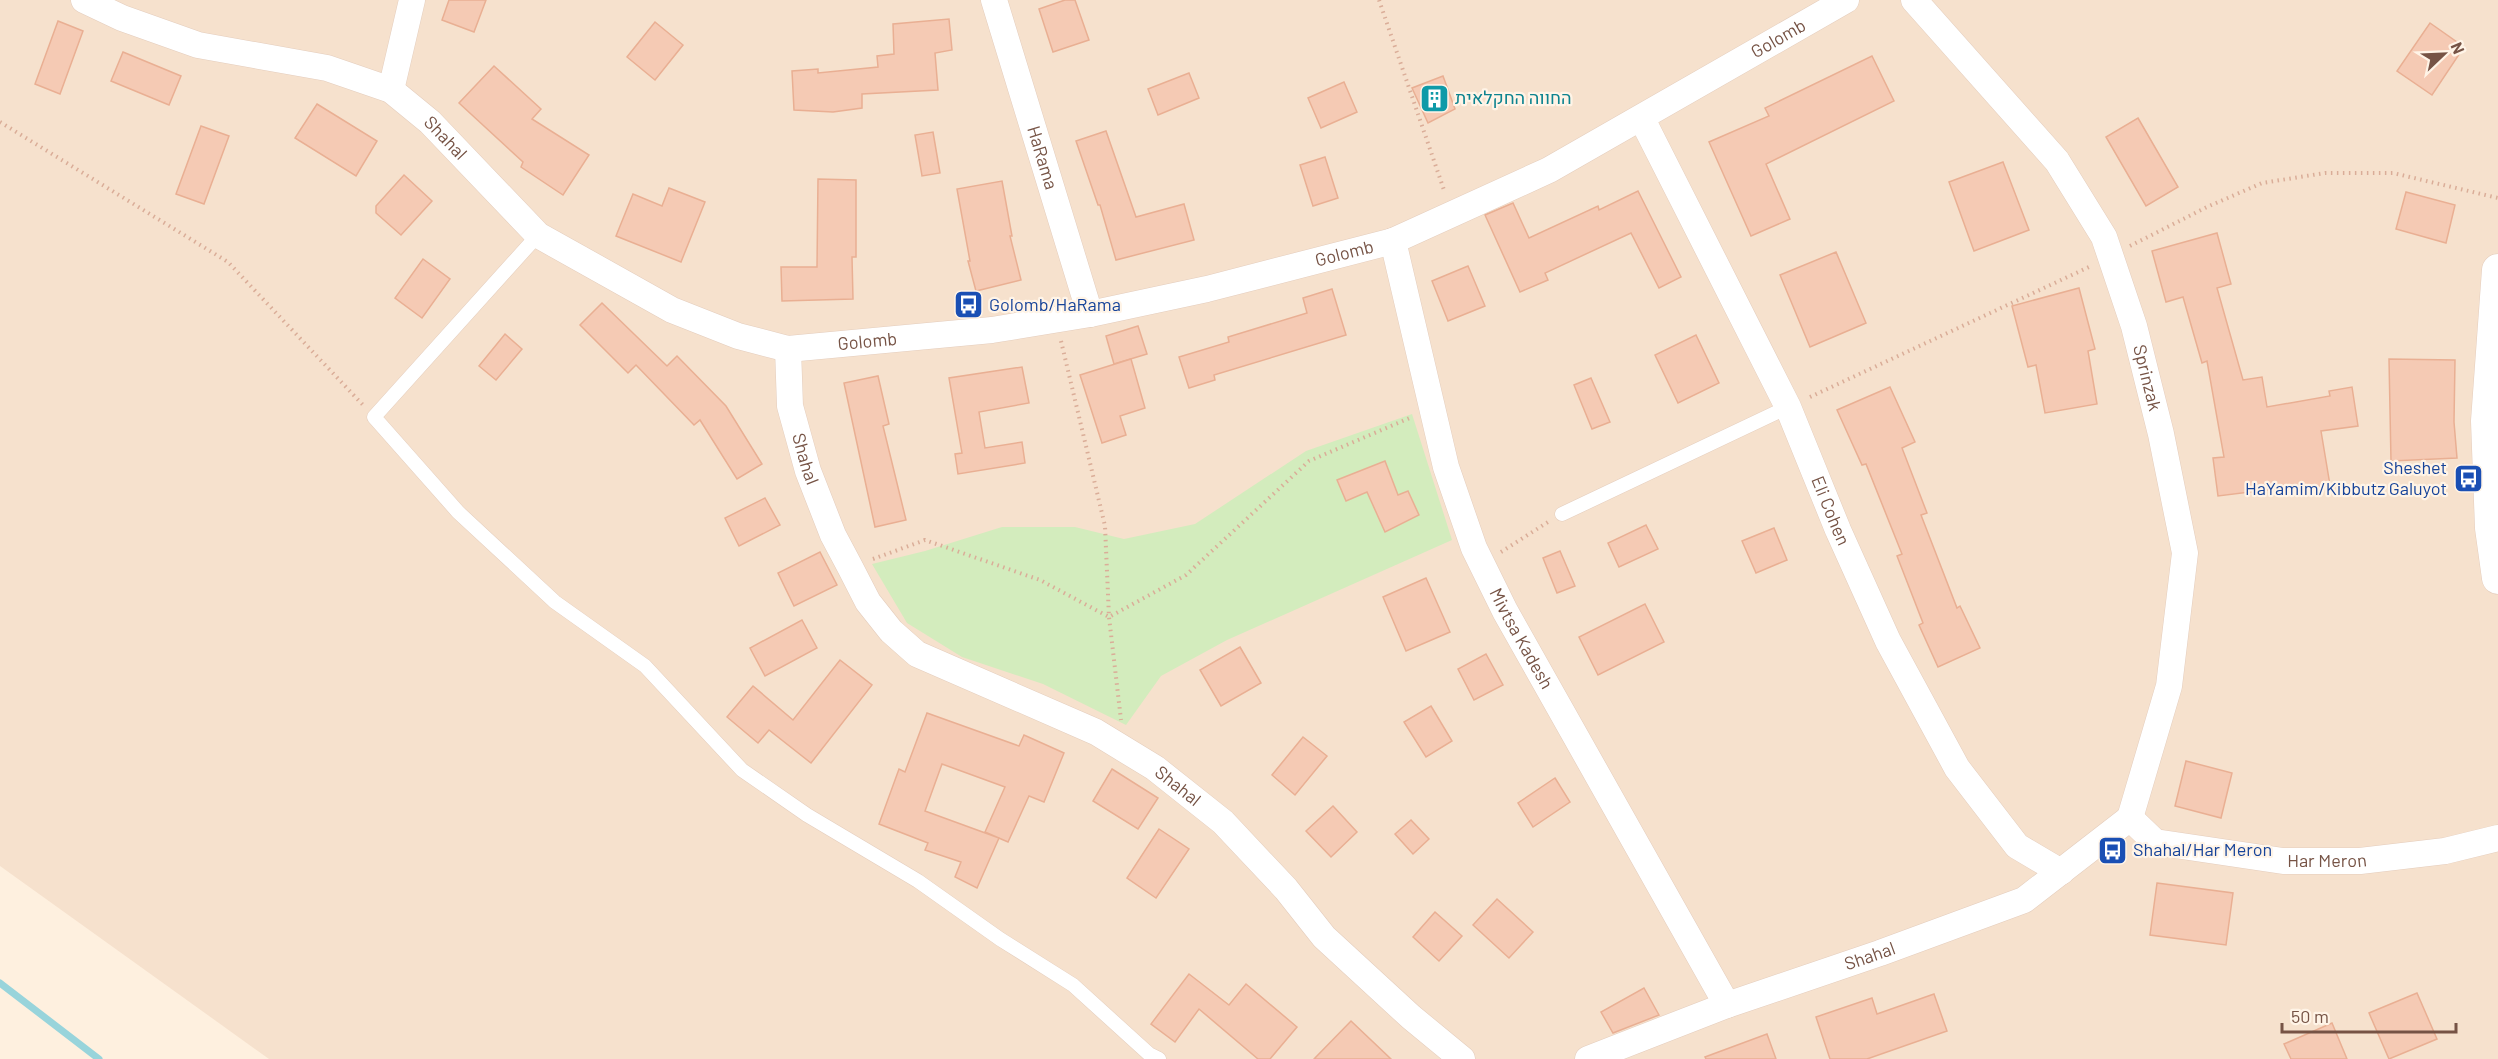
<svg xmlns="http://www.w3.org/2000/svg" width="2498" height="1059" font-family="Barlow,Heebo,sans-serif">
	<rect width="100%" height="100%" fill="#fef0df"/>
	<!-- residential -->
	<path fill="#f6e1cd" d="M 0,0 L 2498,0 L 2498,1059 L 269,1059 L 0,866 Z"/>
	<!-- green -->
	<path fill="#d3ecbd" d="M 1412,414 L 1452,540 L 1227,640 L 1161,676 L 1126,725 L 1043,684 L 962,657 L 907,623 L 872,564 L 925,551 L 1002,527 L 1075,527 L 1124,539 L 1195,524 L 1306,451 Z"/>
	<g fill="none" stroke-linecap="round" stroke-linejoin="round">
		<!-- stream -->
		<path stroke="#98d4db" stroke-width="7" d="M 0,983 L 99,1059"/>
	</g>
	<!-- building -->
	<g fill="#f5cab4" stroke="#e9af93" stroke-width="1.5">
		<path d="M 449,0 L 486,0 L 474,32 L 442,20 Z"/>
		<path d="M 1065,0 L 1075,0 L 1089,40 L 1053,52 L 1039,9 Z"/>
		<path d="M 949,19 L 952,50 L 935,53 L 938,90 L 862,94 L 862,108 L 833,112 L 794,110 L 792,71 L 818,69 L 818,73 L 878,67 L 877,56 L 894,54 L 893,24 Z"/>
		<path d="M 58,21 L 83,31 L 60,94 L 35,84 Z"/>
		<path d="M 655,22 L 683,45 L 655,80 L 627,57 Z"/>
		<path d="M 2430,23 L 2464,47 L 2432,95 L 2397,71 Z"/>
		<path d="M 123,52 L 181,76 L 169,105 L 111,81 Z"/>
		<path d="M 1872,56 L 1894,101 L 1766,164 L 1790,219 L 1751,236 L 1709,142 L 1769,116 L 1765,108 Z"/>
		<path d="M 494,66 L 541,109 L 532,119 L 589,155 L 563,195 L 521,167 L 523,162 L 459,103 Z"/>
		<path d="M 1189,73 L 1199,98 L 1158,115 L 1148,89 Z"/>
		<path d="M 1443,76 L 1455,109 L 1428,123 L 1412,88 Z"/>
		<path d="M 1344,82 L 1357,112 L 1321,128 L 1308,98 Z"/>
		<path d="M 317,104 L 377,141 L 356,176 L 295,138 Z"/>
		<path d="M 2138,118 L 2178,187 L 2146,206 L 2106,137 Z"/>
		<path d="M 201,126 L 229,136 L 204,204 L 176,194 Z"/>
		<path d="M 1106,131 L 1136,217 L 1184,204 L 1194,240 L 1116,260 L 1100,205 L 1098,205 L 1076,141 Z"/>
		<path d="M 933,132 L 940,173 L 922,176 L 915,135 Z"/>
		<path d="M 1325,157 L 1338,198 L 1313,206 L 1300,165 Z"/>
		<path d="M 2003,162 L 2029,230 L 1974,251 L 1949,182 Z"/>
		<path d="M 404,175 L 432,201 L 401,235 L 376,213 L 376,206 Z"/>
		<path d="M 818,179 L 856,180 L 856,257 L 852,257 L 853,299 L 782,301 L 781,267 L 817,267 Z"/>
		<path d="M 1002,181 L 1012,236 L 1010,236 L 1021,280 L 976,291 L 968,261 L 970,261 L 957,189 Z"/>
		<path d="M 669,188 L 705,202 L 681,262 L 616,236 L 633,194 L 662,206 Z"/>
		<path d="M 1638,191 L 1681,277 L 1659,288 L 1631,233 L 1545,273 L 1548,280 L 1520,292 L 1485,215 L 1513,203 L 1529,238 L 1598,206 L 1599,210 Z"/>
		<path d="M 2406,192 L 2455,205 L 2446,243 L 2396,229 Z"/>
		<path d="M 2217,233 L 2231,284 L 2217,288 L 2243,380 L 2262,377 L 2267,407 L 2330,396 L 2329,391 L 2352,387 L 2358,426 L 2321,431 L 2330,485 L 2307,488 L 2306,485 L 2218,496 L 2213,458 L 2224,457 L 2207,361 L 2202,363 L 2183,297 L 2166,302 L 2152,251 Z"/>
		<path d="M 1836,252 L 1866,323 L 1810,347 L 1780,275 Z"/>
		<path d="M 423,259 L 450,279 L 422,318 L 395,298 Z"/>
		<path d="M 1468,266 L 1485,306 L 1448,321 L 1432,281 Z"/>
		<path d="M 2079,288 L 2095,349 L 2088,351 L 2097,404 L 2045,413 L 2036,365 L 2028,367 L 2012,306 Z"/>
		<path d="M 1332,289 L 1346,335 L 1214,375 L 1215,380 L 1189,388 L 1179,357 L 1229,342 L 1228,337 L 1307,313 L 1303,298 Z"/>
		<path d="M 602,303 L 667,366 L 677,356 L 726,406 L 762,464 L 737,479 L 700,420 L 694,425 L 636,365 L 628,373 L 580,325 Z"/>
		<path d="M 1138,326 L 1147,354 L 1114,364 L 1106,336 Z"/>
		<path d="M 505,334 L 522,349 L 496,380 L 479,366 Z"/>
		<path d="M 1696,335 L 1719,383 L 1678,403 L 1655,355 Z"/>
		<path d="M 1131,359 L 1145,408 L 1120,416 L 1126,435 L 1102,443 L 1080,375 Z"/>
		<path d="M 2389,359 L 2455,360 L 2454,422 L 2457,458 L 2391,461 Z"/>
		<path d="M 1022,367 L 1029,403 L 979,412 L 985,448 L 1022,442 L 1025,463 L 958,474 L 955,454 L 962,453 L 949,378 Z"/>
		<path d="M 878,376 L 889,424 L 883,426 L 906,520 L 875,527 L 844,383 Z"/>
		<path d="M 1591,378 L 1610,422 L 1592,429 L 1574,385 Z"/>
		<path d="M 1890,387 L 1915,442 L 1902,448 L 1927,513 L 1921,515 L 1957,608 L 1960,606 L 1980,648 L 1938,667 L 1919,625 L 1923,623 L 1897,556 L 1902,554 L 1866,464 L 1862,465 L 1837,410 Z"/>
		<path d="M 1385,461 L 1398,495 L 1408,491 L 1419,515 L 1385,532 L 1367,492 L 1346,501 L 1337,480 Z"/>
		<path d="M 765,498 L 780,525 L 739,546 L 725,518 Z"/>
		<path d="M 1646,525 L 1658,549 L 1619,567 L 1608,543 Z"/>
		<path d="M 1774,528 L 1787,560 L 1756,573 L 1742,541 Z"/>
		<path d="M 1560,551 L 1575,586 L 1557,593 L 1543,558 Z"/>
		<path d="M 820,552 L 837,585 L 794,606 L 778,573 Z"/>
		<path d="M 1426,578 L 1450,632 L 1406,651 L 1383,597 Z"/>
		<path d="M 1645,604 L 1664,642 L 1598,675 L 1579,637 Z"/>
		<path d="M 802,620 L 817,648 L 765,676 L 750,648 Z"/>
		<path d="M 1240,647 L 1261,683 L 1221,706 L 1200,670 Z"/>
		<path d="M 1486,654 L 1503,685 L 1474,700 L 1458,669 Z"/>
		<path d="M 840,660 L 872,685 L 811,763 L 769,730 L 758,743 L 727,717 L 753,686 L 793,720 Z"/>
		<path d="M 1431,706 L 1452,741 L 1426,757 L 1404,722 Z"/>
		<path d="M 927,713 L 1019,746 L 1024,735 L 1064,753 L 1044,802 L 1029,796 L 1008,842 L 985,832 L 1005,787 L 942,764 L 925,811 L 999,838 L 977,888 L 955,877 L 961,862 L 925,850 L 928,843 L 879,824 L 899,769 L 905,772 Z"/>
		<path d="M 1303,737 L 1327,756 L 1295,795 L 1272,775 Z"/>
		<path d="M 2186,761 L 2232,773 L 2221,818 L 2175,806 Z"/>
		<path d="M 1112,769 L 1158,798 L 1138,829 L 1093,801 Z"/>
		<path d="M 1555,778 L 1570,802 L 1533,827 L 1518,803 Z"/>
		<path d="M 1333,806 L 1357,832 L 1331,857 L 1306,831 Z"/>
		<path d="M 1411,820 L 1429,839 L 1413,854 L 1395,834 Z"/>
		<path d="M 1159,829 L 1189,849 L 1156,898 L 1127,878 Z"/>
		<path d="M 2157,883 L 2233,893 L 2226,945 L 2150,935 Z"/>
		<path d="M 1497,899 L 1533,932 L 1509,958 L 1473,925 Z"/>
		<path d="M 1435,912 L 1462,936 L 1439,961 L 1413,937 Z"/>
		<path d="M 1189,974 L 1229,1005 L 1246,984 L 1297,1027 L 1270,1059 L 1258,1059 L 1199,1009 L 1175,1042 L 1151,1024 Z"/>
		<path d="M 1644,988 L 1659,1015 L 1613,1033 L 1601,1012 Z"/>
		<path d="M 2417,993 L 2437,1039 L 2389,1059 L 2369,1013 Z"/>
		<path d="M 1934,994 L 1947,1031 L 1867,1059 L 1830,1059 L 1816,1017 L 1872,998 L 1877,1014 Z"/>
		<path d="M 1351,1021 L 1391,1059 L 1314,1059 Z"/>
		<path d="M 2332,1023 L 2347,1059 L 2291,1059 L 2284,1044 Z"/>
		<path d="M 1767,1034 L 1776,1059 L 1706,1059 L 1705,1057 Z"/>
	</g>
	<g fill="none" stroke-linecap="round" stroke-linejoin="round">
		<defs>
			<g id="service">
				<path d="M 538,235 L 374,417 L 458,512 L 555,602 L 645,666 L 742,770 L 807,815 L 918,881 L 1000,939 L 1073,985 L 1149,1054 L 1159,1059"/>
				<path d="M 1562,514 L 1788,407"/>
			</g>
			<g id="minor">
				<path id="s1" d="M 84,0 L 122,18 L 198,45 L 327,68 L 391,90 L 430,122 L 538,235 L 672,310 L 738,336 L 788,349 L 992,330 L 1090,314 L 1207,289 L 1393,241 L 1549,170 L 1846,0"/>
				<path id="s2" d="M 994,0 L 1090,314"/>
				<path id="s3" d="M 1914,0 L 2057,161 L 2104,237 L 2134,326 L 2161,434 L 2185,553 L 2169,686 L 2130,818"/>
				<path d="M 391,90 L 412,0"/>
				<path id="s4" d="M 1642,119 L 1788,407 L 1838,530 L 1888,641 L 1957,768 L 2017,846 L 2061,872"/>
				<path id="s5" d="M 1393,241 L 1446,467 L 1474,548 L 1505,611 L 1727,1005"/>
				<path id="s6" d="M 788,349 L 790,406 L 808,471 L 833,535 L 850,567 L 868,602 L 891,631 L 917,654 L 1096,732 L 1155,768 L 1223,822 L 1286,889 L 1324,937 L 1411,1017 L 1462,1059"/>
				<path id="s7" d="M 2130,818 L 2155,842 L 2283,861 L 2360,861 L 2445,851 L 2498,838"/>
				<path id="s8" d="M 1588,1059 L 1727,1005 L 1880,953 L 2024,900 L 2130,818"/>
			</g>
			<path id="tertiary" d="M 2498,270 L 2487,421 L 2491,528 L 2498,578"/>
		</defs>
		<!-- service casing -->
		<use href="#service" stroke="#e4cdbd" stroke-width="15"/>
		<!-- minor casing -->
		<use href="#minor" stroke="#e4cdbd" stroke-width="27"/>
		<!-- tertiary casing -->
		<use href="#tertiary" stroke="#e4cdbd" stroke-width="33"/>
		<!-- path -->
		<g stroke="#daad98" stroke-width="4" stroke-dasharray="1.5 4.5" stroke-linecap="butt">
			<path d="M 1379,0 L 1445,193"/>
			<path d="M 0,122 L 228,262 L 363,405"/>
			<path d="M 2130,246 L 2207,207 L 2262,183 L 2325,173 L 2393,173 L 2498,198"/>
			<path d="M 1061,341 L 1105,526 L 1109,617 L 1121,720"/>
			<path d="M 1810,397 L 2089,267"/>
			<path d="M 1501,552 L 1548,522"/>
			<path d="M 873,559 L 925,540 L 1040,580 L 1109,617 L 1186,575 L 1309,461 L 1412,417"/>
		</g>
		<!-- service -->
		<use href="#service" stroke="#fff" stroke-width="14"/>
		<!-- minor -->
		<use href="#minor" stroke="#fff" stroke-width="26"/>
		<!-- tertiary -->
		<use href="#tertiary" stroke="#fff" stroke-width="32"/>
	</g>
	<!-- icons -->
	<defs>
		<symbol id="building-square" viewBox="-11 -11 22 22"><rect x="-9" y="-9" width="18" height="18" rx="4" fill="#0f9aa8" stroke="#fff4e7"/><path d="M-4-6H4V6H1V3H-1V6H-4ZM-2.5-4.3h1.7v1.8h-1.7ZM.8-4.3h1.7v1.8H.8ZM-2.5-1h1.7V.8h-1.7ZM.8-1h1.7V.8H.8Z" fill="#fff"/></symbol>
		<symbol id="bus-square" viewBox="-11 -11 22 22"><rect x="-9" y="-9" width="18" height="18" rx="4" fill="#1a4fb4" stroke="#fff4e7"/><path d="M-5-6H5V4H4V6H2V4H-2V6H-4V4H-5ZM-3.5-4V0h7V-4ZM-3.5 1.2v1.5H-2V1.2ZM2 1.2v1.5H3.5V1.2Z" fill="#fff"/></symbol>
	</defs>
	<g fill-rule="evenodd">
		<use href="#building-square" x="1418" y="82" width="33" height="33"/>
		<use href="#bus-square" x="952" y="288" width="33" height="33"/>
		<use href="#bus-square" x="2452" y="462" width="33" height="33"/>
		<use href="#bus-square" x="2096" y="834" width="33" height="33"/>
	</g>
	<g text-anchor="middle" stroke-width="4.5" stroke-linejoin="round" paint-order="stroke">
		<!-- street labels -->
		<g font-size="18" fill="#765345" stroke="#fff4e7">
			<text dy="6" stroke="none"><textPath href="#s1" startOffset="1856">Golomb</textPath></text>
			<text dy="6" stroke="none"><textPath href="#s1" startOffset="394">Shahal</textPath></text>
			<text dy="6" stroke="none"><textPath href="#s2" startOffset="165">HaRama</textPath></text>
			<text dy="6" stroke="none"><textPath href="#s1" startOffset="1370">Golomb</textPath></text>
			<text dy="6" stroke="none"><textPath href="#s1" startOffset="884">Golomb</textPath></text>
			<text dy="6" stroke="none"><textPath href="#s3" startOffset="452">Sprinzak</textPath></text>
			<text dy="6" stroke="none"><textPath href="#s6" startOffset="112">Shahal</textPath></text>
			<text dy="6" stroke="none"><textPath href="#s4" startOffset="435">Eli Cohen</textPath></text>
			<text dy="6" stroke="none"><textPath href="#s5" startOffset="420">Mivtsa Kadesh</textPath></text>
			<text dy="6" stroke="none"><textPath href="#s6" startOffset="634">Shahal</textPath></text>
			<text dy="6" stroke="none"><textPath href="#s7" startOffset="208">Har Meron</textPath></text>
			<text dy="6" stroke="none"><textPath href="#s8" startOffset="300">Shahal</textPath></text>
		</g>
		<!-- culture labels -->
		<g font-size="18" fill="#0d838f" stroke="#fff4e7" text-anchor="start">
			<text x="1455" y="104">החווה החקלאית</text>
		</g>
		<!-- transit labels -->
		<g font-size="18" fill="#164399" stroke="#fff4e7" text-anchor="start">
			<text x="989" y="311">Golomb/HaRama</text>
			<text x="2447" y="474" text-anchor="end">Sheshet<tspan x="2447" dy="21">HaYamim/Kibbutz Galuyot</tspan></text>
			<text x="2133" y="856">Shahal/Har Meron</text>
		</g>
	</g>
	<!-- north arrow -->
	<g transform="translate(2444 54) rotate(67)" stroke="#fff4e7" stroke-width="4.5" paint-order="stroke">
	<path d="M0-4.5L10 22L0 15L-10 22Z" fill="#765345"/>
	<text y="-9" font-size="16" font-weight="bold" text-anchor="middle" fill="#765345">N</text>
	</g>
	<!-- scale -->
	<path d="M2282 1023v9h174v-9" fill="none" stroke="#765345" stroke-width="3"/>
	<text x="2291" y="1023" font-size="18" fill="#765345" stroke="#fff4e7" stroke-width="4.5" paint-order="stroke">50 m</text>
</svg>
